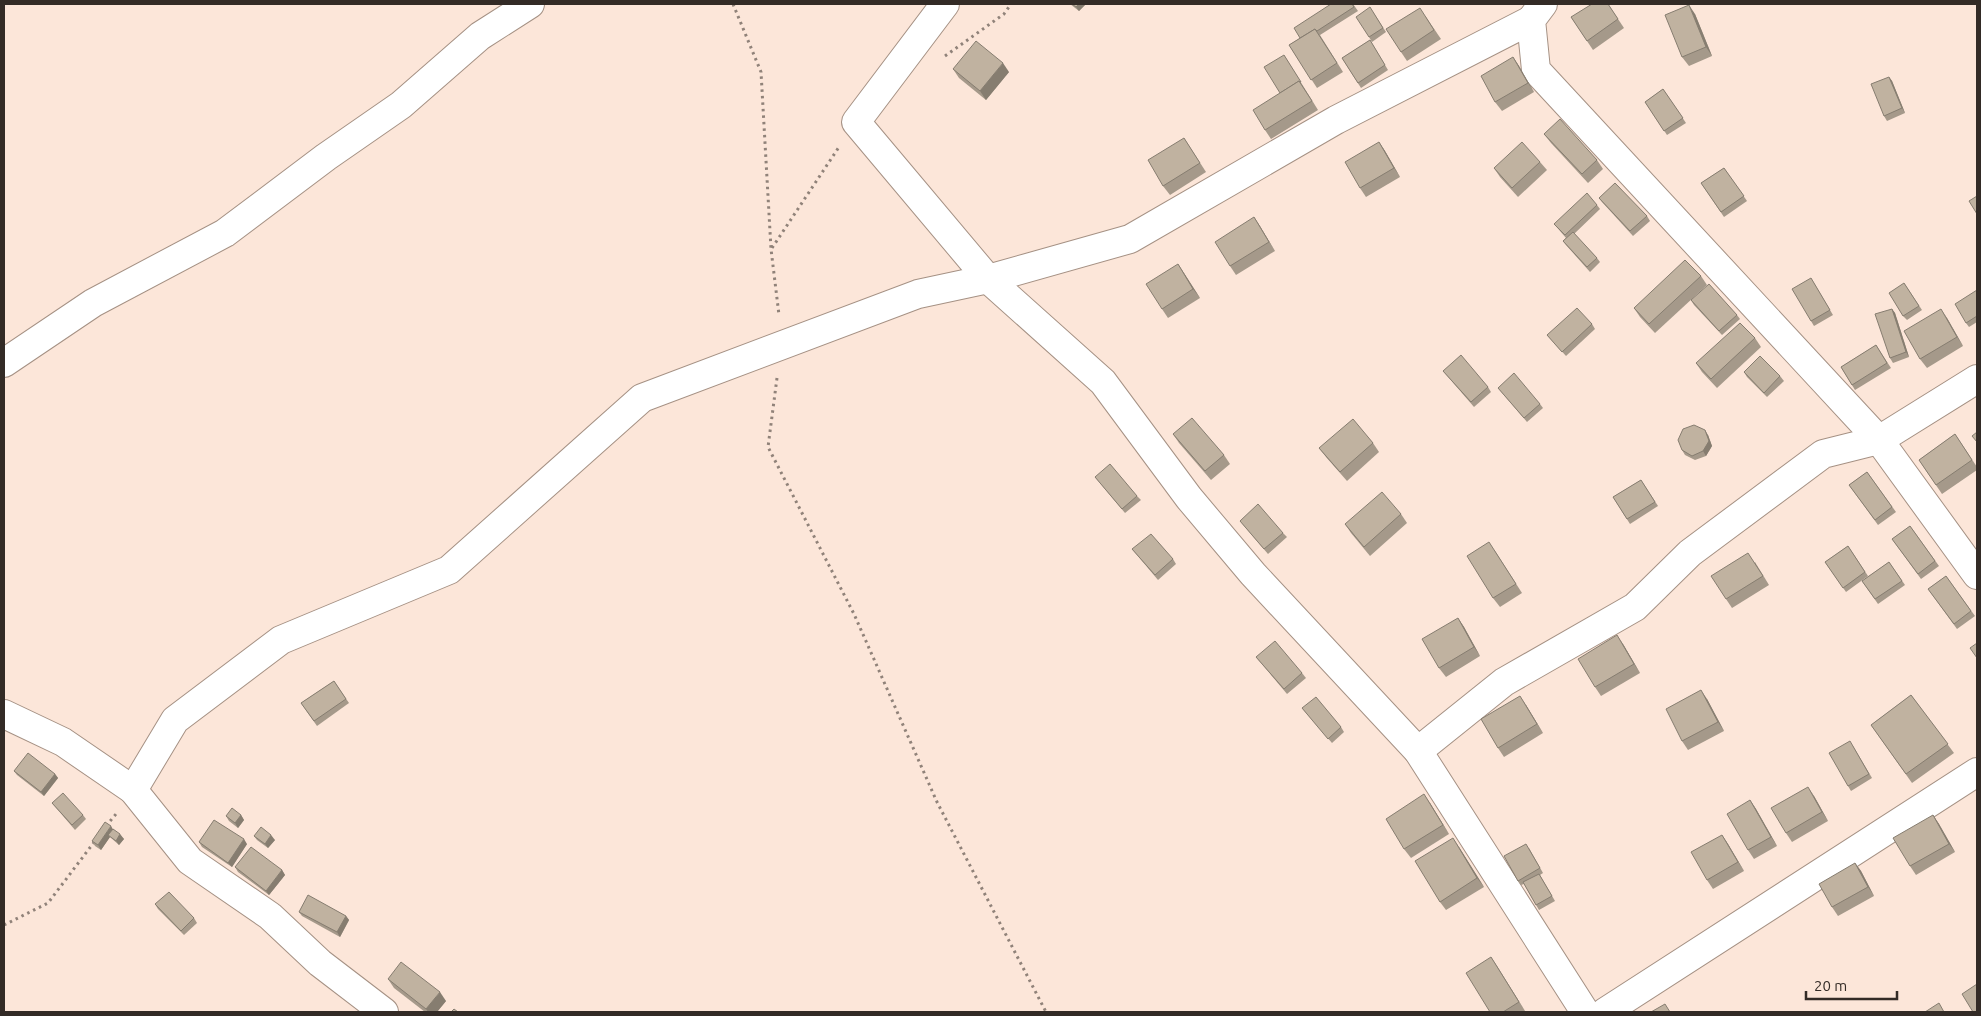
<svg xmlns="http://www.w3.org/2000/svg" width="1981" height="1016" font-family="Ubuntu,sans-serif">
	<rect width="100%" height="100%" fill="#fce6d9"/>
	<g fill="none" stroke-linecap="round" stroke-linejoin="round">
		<defs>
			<g id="minor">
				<path d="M 1543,4 L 1531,20 L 1536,70 L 1879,440 L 1977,575"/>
				<path d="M 1531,20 L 1336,120 L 1130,239 L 988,279 L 1103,382 L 1189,498 L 1253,574 L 1418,751 L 1504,682 L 1635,607 L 1690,553 L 1823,454 L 1879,440 L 1977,379"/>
				<path d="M 4,363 L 93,303 L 225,233 L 326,157 L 401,105 L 480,36 L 530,4"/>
				<path d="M 4,714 L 63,742 L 133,790 L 190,861 L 270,916 L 320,963 L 384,1012"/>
				<path d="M 1418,751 L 1585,1012"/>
				<path d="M 133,790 L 175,720 L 281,640 L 449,570 L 642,398 L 918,294 L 988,279 L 856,122 L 945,4"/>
				<path d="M 1605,1012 L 1977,772"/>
			</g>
		</defs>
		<!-- minor casing -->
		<use href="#minor" stroke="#a59184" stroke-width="30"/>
		<!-- path -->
		<g stroke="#908279" stroke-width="3" stroke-dasharray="2.5 4" stroke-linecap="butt">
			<path d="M 733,4 L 761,72 L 771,249 L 779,315"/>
			<path d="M 945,56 L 1004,14 L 1011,4"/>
			<path d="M 772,248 L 839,147"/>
			<path d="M 777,378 L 768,447 L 854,614 L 937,802 L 1046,1012"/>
			<path d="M 106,826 L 116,814"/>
			<path d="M 4,925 L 48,903 L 95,841"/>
		</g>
		<!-- minor -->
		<use href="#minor" stroke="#fff" stroke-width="28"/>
	</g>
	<!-- wall -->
	<g fill="#a5998a">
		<path d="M 1070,4 L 1086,4 L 1079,11 Z"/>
		<path d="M 1353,4 L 1358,11 L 1320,35 L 1343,72 L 1317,88 L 1289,45 Z"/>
		<path d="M 1608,4 L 1624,28 L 1593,50 L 1571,17 Z"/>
		<path d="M 1373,12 L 1386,32 L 1372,42 L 1369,37 Z"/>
		<path d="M 1695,14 L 1712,56 L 1689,66 L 1682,57 Z"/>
		<path d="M 1426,17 L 1441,39 L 1407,61 L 1401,52 Z"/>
		<path d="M 1370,40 L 1388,70 L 1361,88 L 1342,58 Z"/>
		<path d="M 1284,55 L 1318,110 L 1271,139 L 1265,130 L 1280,93 Z"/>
		<path d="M 1513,57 L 1519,66 L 1534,92 L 1502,111 L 1495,102 Z"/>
		<path d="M 953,69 L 1009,72 L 986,100 L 959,78 Z"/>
		<path d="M 1889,77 L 1892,81 L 1905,113 L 1887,121 L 1884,116 Z"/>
		<path d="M 1663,89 L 1686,123 L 1667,135 L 1645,102 Z"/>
		<path d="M 1544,134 L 1597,160 L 1603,169 L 1588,183 L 1551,143 Z"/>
		<path d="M 1184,138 L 1206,172 L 1170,195 L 1163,186 Z"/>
		<path d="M 1379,142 L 1385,151 L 1400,177 L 1366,197 L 1360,188 Z"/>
		<path d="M 1540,162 L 1547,170 L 1518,197 L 1500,177 L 1494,168 Z"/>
		<path d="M 1724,168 L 1747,201 L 1724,217 L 1701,183 Z"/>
		<path d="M 1599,198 L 1647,216 L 1650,221 L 1633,236 L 1602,202 Z"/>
		<path d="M 1597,205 L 1600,209 L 1574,234 L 1597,258 L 1600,262 L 1590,272 L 1566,245 L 1563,241 L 1566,238 L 1554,224 Z"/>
		<path d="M 1254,217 L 1275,251 L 1236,275 L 1230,266 Z"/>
		<path d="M 1178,264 L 1200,298 L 1168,318 L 1162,309 Z"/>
		<path d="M 1701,276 L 1707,285 L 1655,333 L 1640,317 L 1634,308 Z"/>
		<path d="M 1811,278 L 1833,315 L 1814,326 L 1811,321 Z"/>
		<path d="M 1904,283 L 1922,310 L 1907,320 L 1903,316 Z"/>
		<path d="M 1977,290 L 1977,322 L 1969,327 L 1966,323 Z"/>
		<path d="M 1691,300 L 1737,315 L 1740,319 L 1722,335 L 1694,305 Z"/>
		<path d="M 1892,309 L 1895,313 L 1909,357 L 1893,363 L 1890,358 Z"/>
		<path d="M 1947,318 L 1963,346 L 1927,368 L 1920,359 Z"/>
		<path d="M 1592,324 L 1595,329 L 1566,356 L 1547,335 Z"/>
		<path d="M 1755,338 L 1761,347 L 1717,388 L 1702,372 L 1696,363 Z"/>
		<path d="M 1876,345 L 1891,368 L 1855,390 L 1841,367 Z"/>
		<path d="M 1443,371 L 1488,387 L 1491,392 L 1474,407 Z"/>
		<path d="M 1744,372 L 1780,376 L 1784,381 L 1767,397 L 1747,377 Z"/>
		<path d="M 1498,388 L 1540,404 L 1543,408 L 1527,422 Z"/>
		<path d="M 1173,434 L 1224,455 L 1230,464 L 1211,480 L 1179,443 Z"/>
		<path d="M 1955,434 L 1977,467 L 1977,470 L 1942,494 L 1919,460 Z"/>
		<path d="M 1708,435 L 1712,446 L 1706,456 L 1695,460 L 1685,455 L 1682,450 Z"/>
		<path d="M 1373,443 L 1379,452 L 1347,481 L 1326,457 L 1319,448 Z"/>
		<path d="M 1867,472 L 1896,512 L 1878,525 L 1849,485 Z"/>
		<path d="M 1095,477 L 1137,496 L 1141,500 L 1125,513 Z"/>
		<path d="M 1641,480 L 1658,506 L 1630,524 L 1613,497 Z"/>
		<path d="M 1401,514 L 1407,523 L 1370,556 L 1351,533 L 1345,524 Z"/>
		<path d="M 1240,521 L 1283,533 L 1287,537 L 1268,554 Z"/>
		<path d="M 1910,526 L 1939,566 L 1921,579 L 1892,539 Z"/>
		<path d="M 1848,546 L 1868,576 L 1846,592 L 1825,562 Z"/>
		<path d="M 1132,549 L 1173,559 L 1176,564 L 1158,580 Z"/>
		<path d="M 1495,551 L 1522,593 L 1500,607 L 1493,598 Z"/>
		<path d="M 1755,562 L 1769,585 L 1732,608 L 1726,599 Z"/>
		<path d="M 1889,562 L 1905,585 L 1878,604 L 1862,581 Z"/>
		<path d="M 1946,576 L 1975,616 L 1957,629 L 1928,589 Z"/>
		<path d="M 1458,618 L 1464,627 L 1480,656 L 1446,677 L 1439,668 Z"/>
		<path d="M 1623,644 L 1640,673 L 1601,696 L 1595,687 Z"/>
		<path d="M 1256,657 L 1302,673 L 1306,678 L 1287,694 Z"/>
		<path d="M 334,681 L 349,703 L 317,726 L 301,703 Z"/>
		<path d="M 1911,695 L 1954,753 L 1912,783 L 1871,725 Z"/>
		<path d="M 1707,699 L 1724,731 L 1688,750 L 1682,741 Z"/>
		<path d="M 1526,705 L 1543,733 L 1504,757 L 1498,748 Z"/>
		<path d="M 1302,708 L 1341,727 L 1344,732 L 1332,743 Z"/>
		<path d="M 1853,746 L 1872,778 L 1851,791 L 1848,786 Z"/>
		<path d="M 14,771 L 55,774 L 58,778 L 44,796 L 17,775 Z"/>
		<path d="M 1814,796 L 1828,821 L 1792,842 L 1786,833 Z"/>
		<path d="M 1750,800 L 1756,809 L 1777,846 L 1754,859 L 1748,850 Z"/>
		<path d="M 52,803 L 83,815 L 86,819 L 75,830 Z"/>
		<path d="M 1430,803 L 1449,834 L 1411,858 L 1404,849 Z"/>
		<path d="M 241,815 L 244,820 L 238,828 L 229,821 L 226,816 Z"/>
		<path d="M 1933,815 L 1939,824 L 1955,852 L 1916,875 L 1910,866 Z"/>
		<path d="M 113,829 L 124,839 L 119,845 L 110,837 L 101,850 L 95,846 L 92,841 Z"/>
		<path d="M 1722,835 L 1728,844 L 1744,871 L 1713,889 L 1707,880 Z"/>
		<path d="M 254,836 L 275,840 L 268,848 L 257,840 Z"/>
		<path d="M 199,842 L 247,844 L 232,867 L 202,847 Z"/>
		<path d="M 1459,847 L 1484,887 L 1446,910 L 1440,902 Z"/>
		<path d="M 1529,848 L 1543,873 L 1540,875 L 1555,901 L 1539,910 L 1524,884 L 1521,885 L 1518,881 Z"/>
		<path d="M 1855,863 L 1861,871 L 1874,896 L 1838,916 L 1832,907 Z"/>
		<path d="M 235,867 L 282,870 L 285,875 L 269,895 L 238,872 Z"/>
		<path d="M 155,904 L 194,918 L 197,923 L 184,935 L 158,909 Z"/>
		<path d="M 299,912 L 346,916 L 349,920 L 340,937 L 302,916 Z"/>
		<path d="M 1491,957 L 1525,1011 L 1524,1012 L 1490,1012 Z"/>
		<path d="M 388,979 L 446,1001 L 437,1012 L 425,1012 L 394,988 Z"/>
	</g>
	<!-- shaded-wall -->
	<g fill="#867d70">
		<path d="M 1079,4 L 1086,4 L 1079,11 L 1076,7 Z"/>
		<path d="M 1689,5 L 1695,14 L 1712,56 L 1706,47 Z"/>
		<path d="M 1513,57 L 1519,66 L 1534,92 L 1528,83 Z"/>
		<path d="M 1003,63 L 1009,72 L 986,100 L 980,91 Z"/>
		<path d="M 1889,77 L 1892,81 L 1905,113 L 1902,108 Z"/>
		<path d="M 1379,142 L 1385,151 L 1400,177 L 1394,168 Z"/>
		<path d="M 1254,217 L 1260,226 L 1275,251 L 1269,242 Z"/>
		<path d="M 1178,264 L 1184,273 L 1200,298 L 1193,289 Z"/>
		<path d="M 1892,309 L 1895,313 L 1909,357 L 1906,352 Z"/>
		<path d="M 1941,309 L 1947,318 L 1963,346 L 1957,337 Z"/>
		<path d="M 1705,430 L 1708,435 L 1712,446 L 1706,456 L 1703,451 Z"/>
		<path d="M 1458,618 L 1464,627 L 1480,656 L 1474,647 Z"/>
		<path d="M 1617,635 L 1623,644 L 1640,673 L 1634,664 Z"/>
		<path d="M 1701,690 L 1707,699 L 1724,731 L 1718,722 Z"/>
		<path d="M 1520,696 L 1526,705 L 1543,733 L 1537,724 Z"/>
		<path d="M 55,774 L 58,778 L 44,796 L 41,792 Z"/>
		<path d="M 1808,787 L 1814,796 L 1828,821 L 1822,812 Z"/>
		<path d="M 1424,794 L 1430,803 L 1449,834 L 1443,825 Z"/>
		<path d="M 1750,800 L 1756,809 L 1777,846 L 1771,837 Z"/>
		<path d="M 241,815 L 244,820 L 238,828 L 235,823 Z"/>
		<path d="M 1933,815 L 1939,824 L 1955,852 L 1949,844 Z"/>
		<path d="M 111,826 L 114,831 L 108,835 L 110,837 L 101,850 L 98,845 Z"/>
		<path d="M 120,834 L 124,839 L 119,845 L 116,841 Z"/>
		<path d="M 271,835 L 275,840 L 268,848 L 265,844 Z"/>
		<path d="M 1722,835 L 1728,844 L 1744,871 L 1738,862 Z"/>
		<path d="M 1453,838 L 1459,847 L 1484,887 L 1477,878 Z"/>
		<path d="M 244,839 L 247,844 L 232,867 L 228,863 Z"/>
		<path d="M 1855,863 L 1861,871 L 1874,896 L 1868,887 Z"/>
		<path d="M 282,870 L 285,875 L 269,895 L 266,891 Z"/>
		<path d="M 346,916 L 349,920 L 340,937 L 337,932 Z"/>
		<path d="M 1491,957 L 1497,966 L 1525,1011 L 1519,1002 Z"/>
		<path d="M 440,992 L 446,1001 L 437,1012 L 428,1012 L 426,1009 Z"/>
	</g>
	<!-- building -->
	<g fill="#c0b2a0" stroke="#867d70">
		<path d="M 1072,4 L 1079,4 L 1076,7 Z"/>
		<path d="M 1331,4 L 1352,4 L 1354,7 L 1317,31 L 1315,29 L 1300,38 L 1294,28 Z"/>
		<path d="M 1592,4 L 1608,4 L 1618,19 L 1587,41 L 1571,17 Z"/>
		<path d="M 1689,5 L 1706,47 L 1682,57 L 1665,15 Z"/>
		<path d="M 1370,7 L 1383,28 L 1369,37 L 1356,17 Z"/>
		<path d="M 1420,8 L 1434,30 L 1401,52 L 1386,29 Z"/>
		<path d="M 1315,29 L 1337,63 L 1311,80 L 1289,45 Z"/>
		<path d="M 1370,40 L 1385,65 L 1358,83 L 1342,58 Z"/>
		<path d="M 976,41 L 1003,63 L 980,91 L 953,69 Z"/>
		<path d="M 1284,55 L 1301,82 L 1300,82 L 1299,81 L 1280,93 L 1264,67 Z"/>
		<path d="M 1513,57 L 1528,83 L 1495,102 L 1481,76 Z"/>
		<path d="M 1889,77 L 1902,108 L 1884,116 L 1871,84 Z"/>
		<path d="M 1299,81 L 1312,101 L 1265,130 L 1253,110 Z"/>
		<path d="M 1663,89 L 1683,118 L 1664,131 L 1645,102 Z"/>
		<path d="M 1560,119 L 1597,160 L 1582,174 L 1544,134 Z"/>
		<path d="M 1184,138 L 1200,163 L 1163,186 L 1148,160 Z"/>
		<path d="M 1379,142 L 1394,168 L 1360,188 L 1345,162 Z"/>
		<path d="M 1522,142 L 1540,162 L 1512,188 L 1494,168 Z"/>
		<path d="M 1724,168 L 1744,196 L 1721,212 L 1701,183 Z"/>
		<path d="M 1615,183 L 1647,216 L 1630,231 L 1599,198 Z"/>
		<path d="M 1587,193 L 1597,205 L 1565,235 L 1554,224 Z"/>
		<path d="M 1977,196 L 1977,214 L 1969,201 Z"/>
		<path d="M 1254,217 L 1269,242 L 1230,266 L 1215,242 Z"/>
		<path d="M 1573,232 L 1597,258 L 1587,267 L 1563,241 Z"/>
		<path d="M 1685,260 L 1701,276 L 1649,324 L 1634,308 Z"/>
		<path d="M 1178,264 L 1193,289 L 1162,309 L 1146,284 Z"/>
		<path d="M 1811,278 L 1830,310 L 1811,321 L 1792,289 Z"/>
		<path d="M 1904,283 L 1919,306 L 1903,316 L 1889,293 Z"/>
		<path d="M 1709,284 L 1737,315 L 1719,331 L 1691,300 Z"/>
		<path d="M 1977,290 L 1977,316 L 1966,323 L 1955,304 Z"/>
		<path d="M 1577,308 L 1592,324 L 1562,352 L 1547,335 Z"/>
		<path d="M 1892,309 L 1906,352 L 1890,358 L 1875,314 Z"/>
		<path d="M 1941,309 L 1957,337 L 1920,359 L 1904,331 Z"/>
		<path d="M 1740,323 L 1755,338 L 1711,379 L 1696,363 Z"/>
		<path d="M 1876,345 L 1887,363 L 1852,385 L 1841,367 Z"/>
		<path d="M 1461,355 L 1488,387 L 1471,402 L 1443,371 Z"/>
		<path d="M 1760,356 L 1780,376 L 1764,393 L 1744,372 Z"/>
		<path d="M 1514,373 L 1540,404 L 1524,418 L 1498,388 Z"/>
		<path d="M 1192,418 L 1224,455 L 1205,471 L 1173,434 Z"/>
		<path d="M 1353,419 L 1373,443 L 1340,472 L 1319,448 Z"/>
		<path d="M 1694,425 L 1705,430 L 1709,441 L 1703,451 L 1692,456 L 1682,450 L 1678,440 L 1683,429 Z"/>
		<path d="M 1977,432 L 1977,442 L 1972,436 Z"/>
		<path d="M 1955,434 L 1972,460 L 1936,485 L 1919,460 Z"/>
		<path d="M 1110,464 L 1137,496 L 1122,509 L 1095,477 Z"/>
		<path d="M 1867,472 L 1892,507 L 1875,520 L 1849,485 Z"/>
		<path d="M 1641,480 L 1655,502 L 1627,519 L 1613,497 Z"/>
		<path d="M 1382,492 L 1401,514 L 1364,547 L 1345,524 Z"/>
		<path d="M 1258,504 L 1283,533 L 1264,549 L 1240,521 Z"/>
		<path d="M 1910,526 L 1935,561 L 1918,574 L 1892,539 Z"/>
		<path d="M 1151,534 L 1173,559 L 1155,575 L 1132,549 Z"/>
		<path d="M 1489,542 L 1516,584 L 1493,598 L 1467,556 Z"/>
		<path d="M 1848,546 L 1865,572 L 1843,588 L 1825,562 Z"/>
		<path d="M 1748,553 L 1763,576 L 1726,599 L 1711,576 Z"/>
		<path d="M 1889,562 L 1902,581 L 1875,599 L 1862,581 Z"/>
		<path d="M 1946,576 L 1971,611 L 1954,624 L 1928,589 Z"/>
		<path d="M 1458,618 L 1474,647 L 1439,668 L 1422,639 Z"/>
		<path d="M 1617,635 L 1634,664 L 1595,687 L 1578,659 Z"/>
		<path d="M 1275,641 L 1302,673 L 1284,689 L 1256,657 Z"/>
		<path d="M 1977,643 L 1977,658 L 1970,648 Z"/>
		<path d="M 334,681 L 346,699 L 314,721 L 301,703 Z"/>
		<path d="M 1701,690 L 1718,722 L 1682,741 L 1666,709 Z"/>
		<path d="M 1911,695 L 1948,744 L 1906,774 L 1871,725 Z"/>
		<path d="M 1520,696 L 1537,724 L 1498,748 L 1481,719 Z"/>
		<path d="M 1316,697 L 1341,727 L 1328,739 L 1302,708 Z"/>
		<path d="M 1850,741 L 1869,774 L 1848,786 L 1829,753 Z"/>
		<path d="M 28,753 L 55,774 L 41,792 L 14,771 Z"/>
		<path d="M 1808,787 L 1822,812 L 1786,833 L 1771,808 Z"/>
		<path d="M 63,793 L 83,815 L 72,825 L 52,803 Z"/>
		<path d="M 1424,794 L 1443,825 L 1404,849 L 1386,819 Z"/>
		<path d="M 1750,800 L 1771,837 L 1748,850 L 1727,814 Z"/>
		<path d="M 232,808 L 241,815 L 235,823 L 226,816 Z"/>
		<path d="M 1933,815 L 1949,844 L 1910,866 L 1893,838 Z"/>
		<path d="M 214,820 L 244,839 L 228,863 L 199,842 Z"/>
		<path d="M 105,822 L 111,826 L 98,845 L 92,841 Z"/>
		<path d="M 261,827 L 271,835 L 265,844 L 254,836 Z"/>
		<path d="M 113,829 L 120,834 L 116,841 L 108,835 Z"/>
		<path d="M 1722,835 L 1738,862 L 1707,880 L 1691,852 Z"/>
		<path d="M 1453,838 L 1477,878 L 1440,902 L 1415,861 Z"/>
		<path d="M 1526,844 L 1540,868 L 1518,881 L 1504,856 Z"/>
		<path d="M 251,847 L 282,870 L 266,891 L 235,867 Z"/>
		<path d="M 1855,863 L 1868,887 L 1832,907 L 1819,884 Z"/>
		<path d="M 1539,874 L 1552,896 L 1536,905 L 1523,882 Z"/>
		<path d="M 169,892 L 194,918 L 181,931 L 155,904 Z"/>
		<path d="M 308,895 L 346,916 L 337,932 L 299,912 Z"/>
		<path d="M 1491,957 L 1519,1002 L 1503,1012 L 1490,1012 L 1466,973 Z"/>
		<path d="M 401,962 L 440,992 L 426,1009 L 388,979 Z"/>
		<path d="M 1977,984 L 1977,1012 L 1973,1012 L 1962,994 Z"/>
		<path d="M 1939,1003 L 1944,1012 L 1925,1012 Z"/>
		<path d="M 1665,1004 L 1670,1012 L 1651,1012 Z"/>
		<path d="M 454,1009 L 458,1012 L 451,1012 Z"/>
	</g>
	<!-- border -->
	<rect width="1981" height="1016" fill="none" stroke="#332b26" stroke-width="10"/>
	<!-- scale -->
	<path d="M1806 991v8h91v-8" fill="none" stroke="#332b26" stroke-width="2.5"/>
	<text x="1814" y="991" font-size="15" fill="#332b26" stroke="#fce6d9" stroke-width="4" paint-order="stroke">20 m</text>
</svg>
